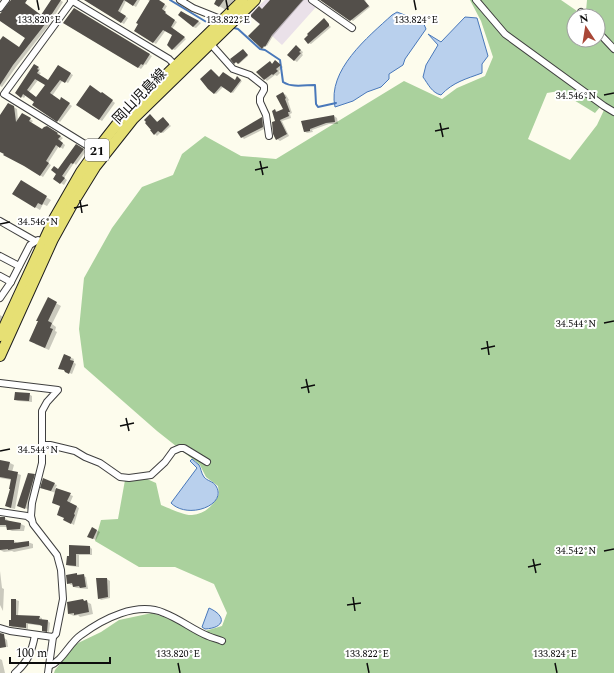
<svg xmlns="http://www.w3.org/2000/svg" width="614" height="673" font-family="Spectral,'Noto Sans JP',serif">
	<rect width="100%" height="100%" fill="#fdfced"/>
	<!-- industrial -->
	<path fill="#eae1e9" d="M 265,0 L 308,0 L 316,7 L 282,45 L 249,15 Z"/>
	<!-- forest -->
	<path fill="#aad19d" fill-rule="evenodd" d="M 470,0 L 561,0 L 577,11 L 586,11 L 587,0 L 614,0 L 614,673 L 54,673 L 55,670 L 76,644 L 101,632 L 119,620 L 152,613 L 205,631 L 222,626 L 227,613 L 214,584 L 175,567 L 139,567 L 95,541 L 101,520 L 118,519 L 125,480 L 147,479 L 156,483 L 161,505 C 168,508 186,516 192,515 C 205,514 214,505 219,494 L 218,486 L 206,477 L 200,465 L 157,431 L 84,367 L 79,329 L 84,278 L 112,228 L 142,187 L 173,175 L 182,154 L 205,136 L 241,156 L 276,159 L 404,81 L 442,99 L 457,88 L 485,76 L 493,57 L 481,21 ZM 574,16 L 598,16 L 598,40 L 574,40 ZM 559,91 L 595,113 L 600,107 L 604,110 L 597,125 L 570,160 L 528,139 L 547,93 Z"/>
	<!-- water -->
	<g fill="#b9d0ed" stroke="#4978ba">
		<path d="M 397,12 L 423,22 L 426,29 L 405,59 L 403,65 L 389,74 L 389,79 L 381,87 L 367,92 L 353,101 L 335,107 C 327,70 368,37 392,15 Z"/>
		<path d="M 465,17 L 477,18 L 488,56 L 482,64 L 482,73 C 466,79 453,82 441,95 C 432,93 428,84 423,77 L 426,65 L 438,45 L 428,34 L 441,42 Z"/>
		<path d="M 192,459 C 194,461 197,463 199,465 C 201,468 201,473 204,477 C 207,481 213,481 216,486 C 228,505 188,520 171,503 L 197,468 L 190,461 Z"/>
		<path d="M 209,608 C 227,616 225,628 205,629 L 202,627 Z"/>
	</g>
	<!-- shadow -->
	<g fill="#0003" fill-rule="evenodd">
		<path d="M 11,0 L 27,0 L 20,12 L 41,16 L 52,0 L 60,0 L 63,2 L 49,25 L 16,67 L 2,87 L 0,86 L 0,41 L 19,48 L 27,38 L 0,20 L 0,13 L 3,13 Z"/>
		<path d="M 85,0 L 140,0 L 136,7 L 126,1 L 120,13 L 128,18 L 124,24 Z"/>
		<path d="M 148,0 L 157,0 L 167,6 L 164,11 L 167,14 L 166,15 L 177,22 L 172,29 L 186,39 L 175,50 L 172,49 L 174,35 L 166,30 L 156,44 L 136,31 L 151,2 Z"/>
		<path d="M 218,0 L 234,0 L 229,8 L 228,7 L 226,10 L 219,6 Z"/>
		<path d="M 271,0 L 304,0 L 273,36 L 267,46 L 265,45 L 263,49 L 263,10 Z"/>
		<path d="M 322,0 L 366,0 L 365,1 L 370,7 L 353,21 Z"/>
		<path d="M 74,10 L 152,56 L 146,65 L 145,64 L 141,69 L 64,23 Z"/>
		<path d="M 182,12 L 201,23 L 196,28 L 193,27 Z"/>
		<path d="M 324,20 L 331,27 L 311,44 L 308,43 Z"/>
		<path d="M 296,46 L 303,52 L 302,54 L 303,55 L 297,62 L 294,60 Z"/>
		<path d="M 244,51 L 248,56 L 239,64 L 238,62 L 235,63 Z"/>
		<path d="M 276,61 L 283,67 L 279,71 L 280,73 L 277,76 L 275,75 L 267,81 L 265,79 L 270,62 L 273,64 Z"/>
		<path d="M 34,65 L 40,69 L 39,72 L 41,73 L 39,75 L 48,82 L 59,67 L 73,75 L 68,83 L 63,80 L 52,96 L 60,101 L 64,100 L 72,106 L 60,122 L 34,105 L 36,102 L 26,95 L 24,98 L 16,93 ZM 38,80 L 46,85 L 37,98 L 29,92 Z"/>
		<path d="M 211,70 L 220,78 L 235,81 L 239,79 L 242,81 L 233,93 L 223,87 L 216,94 L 214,93 Z"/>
		<path d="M 283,93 L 286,95 L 289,100 L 288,101 L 292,113 L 290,114 L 291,118 L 282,121 L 289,136 L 280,141 L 277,139 L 277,122 L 275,110 L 278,112 L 284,110 Z"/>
		<path d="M 105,95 L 115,103 L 102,121 L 77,105 Z"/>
		<path d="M 8,104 L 17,109 L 18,121 L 22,114 L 33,121 L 31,123 L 42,131 L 47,127 L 60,135 L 60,136 L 63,138 L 60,141 L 65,145 L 63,149 L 59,146 L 48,163 L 51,165 L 43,177 L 0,150 L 0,116 Z"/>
		<path d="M 150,115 L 158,122 L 163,118 L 171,126 L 163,133 L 161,132 L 157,136 L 155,134 Z"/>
		<path d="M 334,116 L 337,118 L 338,124 L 329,124 L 312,130 L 313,132 L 307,133 L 304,131 Z"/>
		<path d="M 262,118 L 264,120 L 266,128 L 244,139 L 242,137 Z"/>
		<path d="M 76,145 L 86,151 L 76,165 L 74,163 L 64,178 L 67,180 L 64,185 L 55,179 L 58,174 L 58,170 Z"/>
		<path d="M 21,182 L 51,200 L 47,206 L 43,204 L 40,210 L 14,194 Z"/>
		<path d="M 48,299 L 61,306 L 52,324 L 56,327 L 55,331 L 57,332 L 49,350 L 35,344 Z"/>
		<path d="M 0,315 L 4,318 L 0,323 Z"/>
		<path d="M 65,355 L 74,359 L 73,362 L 76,364 L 72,374 L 59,368 Z"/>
		<path d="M 29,394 L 32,396 L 32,402 L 18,401 L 15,400 Z"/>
		<path d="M 0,461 L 10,463 L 14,465 L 12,472 L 21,475 L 15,509 L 11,508 L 12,480 L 0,478 Z"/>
		<path d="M 34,475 L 37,477 L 28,509 L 21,507 Z"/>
		<path d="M 54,484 L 57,485 L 55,489 L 73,496 L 70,503 L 79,508 L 74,525 L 64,519 L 65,518 L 56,493 L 44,489 Z"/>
		<path d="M 0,518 L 5,518 L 9,521 L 21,524 L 25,526 L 24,531 L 12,531 L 8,529 L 8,527 L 0,527 Z"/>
		<path d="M 92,528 L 100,532 L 96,540 L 91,538 Z"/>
		<path d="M 0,541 L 14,541 L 19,544 L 28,542 L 33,544 L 33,548 L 14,552 L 12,551 L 4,552 L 0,550 Z"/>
		<path d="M 70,546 L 90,547 L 92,549 L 92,555 L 79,555 L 79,567 L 70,566 L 67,565 L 70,558 Z"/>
		<path d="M 0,571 L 2,588 L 4,589 L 3,611 L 0,605 Z"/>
		<path d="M 76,574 L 86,577 L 88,589 L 77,588 L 74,587 L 73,584 L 71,585 L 68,583 Z"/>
		<path d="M 107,579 L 110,581 L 110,598 L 101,600 L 99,598 Z"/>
		<path d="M 16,600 L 19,601 L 18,616 L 39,617 L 42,618 L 42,620 L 48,621 L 50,623 L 49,632 L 43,630 L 43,626 L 28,624 L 28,629 L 13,627 L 10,626 L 12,621 Z"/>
		<path d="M 83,600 L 91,604 L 93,614 L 80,617 L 78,615 L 74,616 L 69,614 Z"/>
		<path d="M 0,638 L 4,638 L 7,640 L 8,647 L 0,646 Z"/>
		<path d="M 0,659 L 2,660 L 5,673 L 0,673 Z"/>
	</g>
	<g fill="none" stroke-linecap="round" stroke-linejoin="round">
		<!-- stream -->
		<g stroke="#4978ba" stroke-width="2">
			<path d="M 170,0 L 208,23"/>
			<path d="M 234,28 L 238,29 L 260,49 L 265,50 L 280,60 L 283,82 C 292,88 305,85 315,85 L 316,104 L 318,107 L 336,103"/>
		</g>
	</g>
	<!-- building -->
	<g fill="#534f4a" fill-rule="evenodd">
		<path d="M 11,0 L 27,0 L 25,3 L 41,15 L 51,0 L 61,0 L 46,23 L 13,65 L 0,85 L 0,40 L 3,36 L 19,47 L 25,38 L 0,21 L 0,14 Z"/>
		<path d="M 84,0 L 137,0 L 133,6 L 124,0 L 118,11 L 126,16 L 121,23 Z"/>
		<path d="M 150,0 L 159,0 L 165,4 L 162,9 L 166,12 L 165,13 L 175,20 L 171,27 L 185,37 L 172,50 L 167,45 L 172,35 L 163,30 L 153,43 L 134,31 L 138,24 L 136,23 Z"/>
		<path d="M 216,0 L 224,0 L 219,7 L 214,4 Z"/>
		<path d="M 270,0 L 303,0 L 272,35 L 265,47 L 264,46 L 262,49 L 248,36 L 260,24 L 250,16 L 259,6 L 262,9 Z"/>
		<path d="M 320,0 L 364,0 L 369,6 L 350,21 Z"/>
		<path d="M 74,8 L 150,54 L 143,65 L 141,64 L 138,68 L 63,23 Z"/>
		<path d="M 181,11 L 186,14 L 199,21 L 193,27 L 178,15 Z"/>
		<path d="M 324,18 L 329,24 L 329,26 L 308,44 L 304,39 L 308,35 L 307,34 Z"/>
		<path d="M 296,45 L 301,50 L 299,52 L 301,53 L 294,61 L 287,55 Z"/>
		<path d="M 243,49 L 248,55 L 238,64 L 236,62 L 234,64 L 230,59 Z"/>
		<path d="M 275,60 L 281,65 L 276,69 L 278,71 L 273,75 L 272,74 L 264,80 L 256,72 L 270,61 L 272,64 Z"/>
		<path d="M 34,64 L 39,67 L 37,69 L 39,70 L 37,73 L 48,80 L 58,65 L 71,73 L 65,83 L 60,80 L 50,93 L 60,100 L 61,97 L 70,103 L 57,122 L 32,105 L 34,102 L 23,94 L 21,98 L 15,93 ZM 35,79 L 45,85 L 36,97 L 27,90 Z"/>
		<path d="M 211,69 L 219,77 L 223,72 L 235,80 L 237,76 L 241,80 L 231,93 L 221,86 L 214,94 L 208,89 L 200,79 Z"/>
		<path d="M 90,85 L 101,93 L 102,92 L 113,100 L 99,120 L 76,105 Z"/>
		<path d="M 283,92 L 286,98 L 285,99 L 290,112 L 288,112 L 289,116 L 280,120 L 287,134 L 276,140 L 273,134 L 272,122 L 275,121 L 272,111 L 275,109 L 276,112 L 283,109 L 276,96 Z"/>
		<path d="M 8,103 L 14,106 L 16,122 L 22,113 L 31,118 L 29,121 L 42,129 L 44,127 L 47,126 L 58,133 L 57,134 L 61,136 L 58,139 L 63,143 L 60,148 L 56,145 L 46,161 L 49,163 L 40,176 L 24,166 L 3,155 L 4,154 L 0,152 L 0,115 Z"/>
		<path d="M 150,114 L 157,122 L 163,117 L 169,124 L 169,125 L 161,133 L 158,131 L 154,135 L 150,130 L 151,130 L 145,123 L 146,122 L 144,120 Z"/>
		<path d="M 334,115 L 335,122 L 326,123 L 310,129 L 310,131 L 304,132 L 301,121 Z"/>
		<path d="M 262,117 L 263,127 L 241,138 L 237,132 Z"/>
		<path d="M 76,144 L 84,149 L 73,164 L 71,163 L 62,176 L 65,178 L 60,184 L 53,179 L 56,174 L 51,170 L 54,166 L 58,169 Z"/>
		<path d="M 21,180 L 47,196 L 42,205 L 38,203 L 35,208 L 12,194 Z"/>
		<path d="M 48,297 L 57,302 L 48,321 L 52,323 L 50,328 L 53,329 L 45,348 L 29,341 L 38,321 L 36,321 Z"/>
		<path d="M 64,354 L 71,357 L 70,360 L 74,361 L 69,374 L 65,372 L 64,370 L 58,369 Z"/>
		<path d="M 15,392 L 30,393 L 29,401 L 14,400 Z"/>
		<path d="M 0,460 L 10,462 L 8,470 L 18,472 L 11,508 L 5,506 L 10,489 L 9,489 L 11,479 L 0,477 Z"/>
		<path d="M 28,473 L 35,474 L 25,509 L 17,506 Z"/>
		<path d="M 43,478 L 55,483 L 51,491 L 40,488 Z"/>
		<path d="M 56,488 L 71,493 L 67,501 L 77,506 L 74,514 L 75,515 L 71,524 L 63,520 L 64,518 L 57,515 L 60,506 L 52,503 Z"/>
		<path d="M 0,517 L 5,517 L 5,520 L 21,523 L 20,529 L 7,530 L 6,525 L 0,525 Z"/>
		<path d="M 92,527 L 97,530 L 93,539 L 87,537 Z"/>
		<path d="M 0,540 L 14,540 L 14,543 L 29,541 L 29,546 L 8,550 L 8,549 L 0,550 Z"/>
		<path d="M 69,545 L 90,546 L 90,554 L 76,554 L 76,566 L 66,565 L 67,556 L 69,556 Z"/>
		<path d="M 77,573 L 77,575 L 84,574 L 86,587 L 80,588 L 79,586 L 73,587 L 72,583 L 67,584 L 66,575 Z"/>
		<path d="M 96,578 L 107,578 L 108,597 L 98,599 Z"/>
		<path d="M 11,599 L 16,599 L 16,615 L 40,616 L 39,619 L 48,620 L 47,632 L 42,631 L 42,626 L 40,625 L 26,623 L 26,628 L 9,626 L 9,620 L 11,620 Z"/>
		<path d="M 83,599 L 84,601 L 87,600 L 89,612 L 74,615 L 74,613 L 68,614 L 67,602 Z"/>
		<path d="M 0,633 L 4,634 L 6,647 L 0,648 Z"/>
	</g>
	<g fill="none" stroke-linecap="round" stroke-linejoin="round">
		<defs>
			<g id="minor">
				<path d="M 71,0 L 169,59 L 177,67"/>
				<path d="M 180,0 L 193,8 L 218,18 L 223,23"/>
				<path d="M 312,0 L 352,28"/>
				<path d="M 476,0 L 505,34 L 604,106 L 614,112"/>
				<path d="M 72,1 L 4,94 L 96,151"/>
				<path d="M 0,8 L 6,0"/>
				<path d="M 581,12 L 584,16"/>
				<path d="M 598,32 L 614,49"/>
				<path d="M 209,42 L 233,69 L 250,75 L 264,86 L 264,90 L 260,97 L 260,102 L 266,115 L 269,136"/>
				<path d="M 0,221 L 35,241"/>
				<path d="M 0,256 L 19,266"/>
				<path d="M 0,276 L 11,282"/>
				<path d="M 0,298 L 11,282 L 30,245 L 38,240 L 43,242"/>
				<path d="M 0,383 L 58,390 L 47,402 L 42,411 L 42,463 L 32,503 L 31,516 L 33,524 L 57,555 L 61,570 L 63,599 L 56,634 L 53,637 L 48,673"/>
				<path d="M 43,445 L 50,445 L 75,451 L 85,457 L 100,463 L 120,477 L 129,478 L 151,475 L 165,462 L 173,451 L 180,448 L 184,448 L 207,462"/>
				<path d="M 0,512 L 27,516 L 31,519"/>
				<path d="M 0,628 L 10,631 L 53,637"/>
				<path d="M 49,666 C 63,661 69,643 81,635 C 103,619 137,601 164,613 C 180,619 193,630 208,636 C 212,638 218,639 222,641"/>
				<path d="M 15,673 C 28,662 32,651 35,635"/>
			</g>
			<g id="primary">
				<path d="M 0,336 L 54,219 L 81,172 L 96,151 L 121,119 L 243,0"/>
				<path d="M 0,356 L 53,239 L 74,201 L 95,167 L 133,119 L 255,0"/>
			</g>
		</defs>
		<!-- minor casing -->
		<use href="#minor" stroke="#3f3f3f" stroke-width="8"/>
		<!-- primary casing -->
		<use href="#primary" stroke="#1d1d1d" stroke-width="12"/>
		<!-- minor -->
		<use href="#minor" stroke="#fff" stroke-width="6"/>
		<!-- primary -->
		<use href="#primary" stroke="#e6e074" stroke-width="10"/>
	</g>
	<!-- ticks -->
	<path fill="none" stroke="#0c0c0c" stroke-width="1.5" d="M 37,0 L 39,10M 226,0 L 228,10M 414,0 L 416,10M 604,95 L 614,93M 440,123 L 443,137M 435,131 L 449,128M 260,161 L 263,175M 255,170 L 268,167M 80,200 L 82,213M 74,208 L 88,205M 0,224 L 10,222M 604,323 L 614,321M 487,341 L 489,355M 481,349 L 495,346M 306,379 L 309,393M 301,388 L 315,385M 126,418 L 129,431M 120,426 L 134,423M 0,451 L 10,449M 604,551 L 614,549M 533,559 L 536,573M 528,567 L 541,564M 353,597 L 355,611M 347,605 L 361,603M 178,663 L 180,673M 367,663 L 369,673M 555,663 L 557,673"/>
	<g text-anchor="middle" stroke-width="4" stroke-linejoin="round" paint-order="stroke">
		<!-- shield labels -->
		<rect fill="#fff" stroke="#555" stroke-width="1" x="85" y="139" width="24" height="22" rx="3"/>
		<g font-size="13" font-weight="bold" fill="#0c0c0c">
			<text x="97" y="155">21</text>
		</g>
		<!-- street labels -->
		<g font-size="14" fill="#0c0c0c" stroke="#fff">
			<text transform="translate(139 96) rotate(-46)" y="5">岡山児島線</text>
		</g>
	</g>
	<g font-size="10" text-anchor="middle" fill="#0c0c0c" stroke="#fff" stroke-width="4" stroke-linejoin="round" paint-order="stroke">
		<text x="39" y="23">133.820°E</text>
		<text x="228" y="23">133.822°E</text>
		<text x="416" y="23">133.824°E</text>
		<text x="576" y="99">34.546°N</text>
		<text x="38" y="225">34.546°N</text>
		<text x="576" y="327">34.544°N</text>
		<text x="38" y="453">34.544°N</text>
		<text x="576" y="554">34.542°N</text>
		<text x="178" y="657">133.820°E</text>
		<text x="367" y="657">133.822°E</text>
		<text x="555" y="657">133.824°E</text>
	</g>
	<!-- north arrow -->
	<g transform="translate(586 28) rotate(348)"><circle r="19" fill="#ffffff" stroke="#9e9e9e"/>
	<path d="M0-3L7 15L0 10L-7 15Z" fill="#a94737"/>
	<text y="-6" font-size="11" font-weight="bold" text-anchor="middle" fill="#0c0c0c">N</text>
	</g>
	<!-- scale -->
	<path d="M10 657v6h100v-6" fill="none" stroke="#0c0c0c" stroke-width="2"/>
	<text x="16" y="657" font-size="12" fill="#0c0c0c" stroke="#ffffff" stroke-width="3" paint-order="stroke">100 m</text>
</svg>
